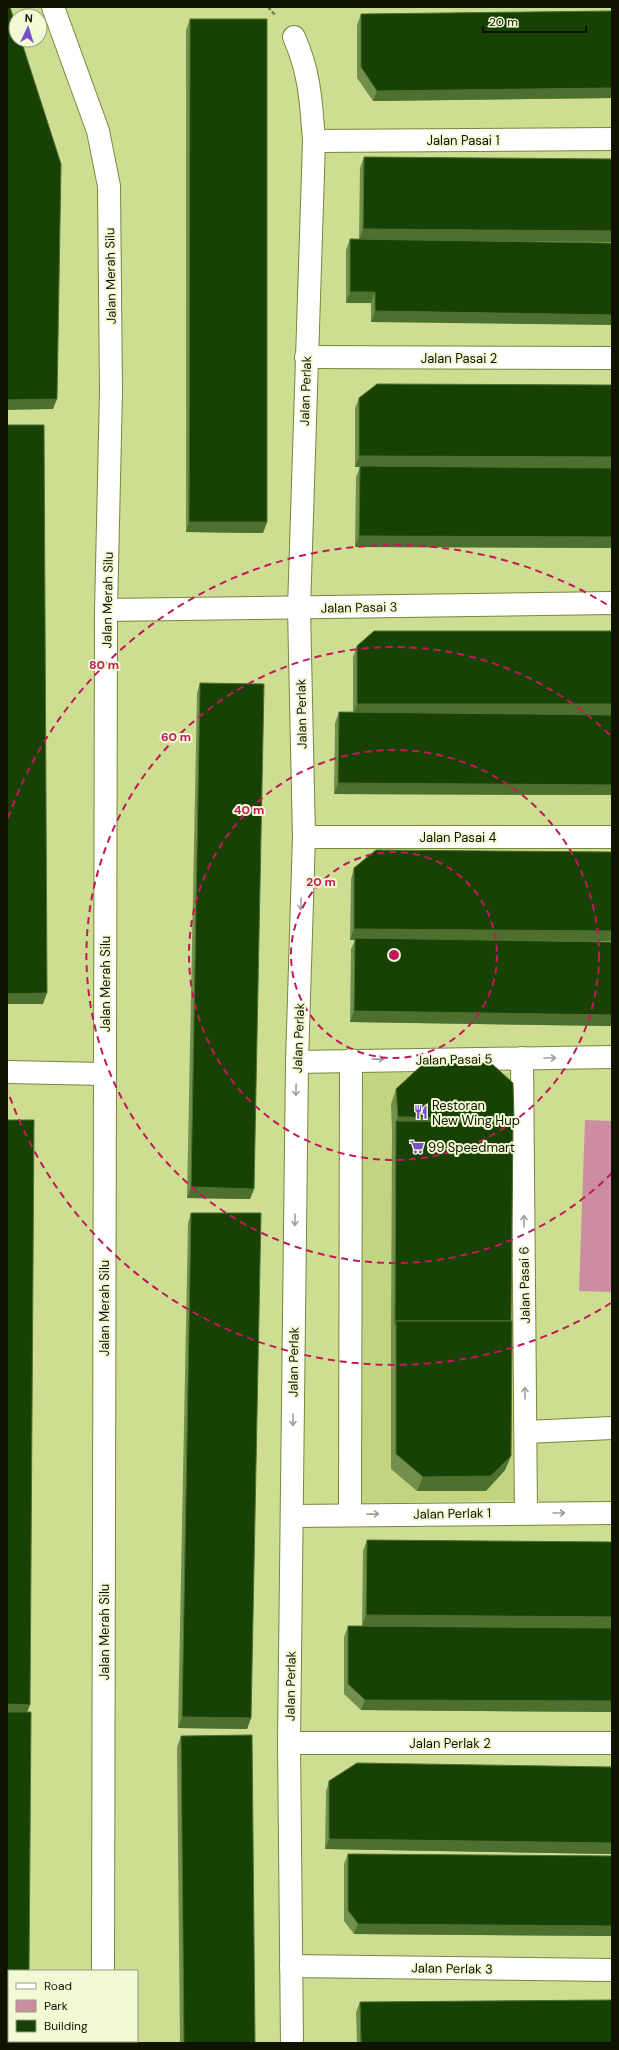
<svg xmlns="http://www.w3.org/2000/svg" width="619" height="2050" font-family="'DM Sans',sans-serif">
	<rect width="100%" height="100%" fill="#cddd92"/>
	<!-- built -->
	<path fill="#c3d480" d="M 360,1073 L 511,1073 L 514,1500 L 359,1503 Z"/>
	<!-- green -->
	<path fill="#cc8ca1" d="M 585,1120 L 612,1121 L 612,1292 L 579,1291 Z"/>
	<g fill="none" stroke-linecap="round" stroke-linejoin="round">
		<defs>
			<g id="minor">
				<path d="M 53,7 L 98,131 L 109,186 L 111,392 L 106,610 L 103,1971"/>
				<path d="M 314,141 L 612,139"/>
				<path d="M 306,357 L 612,358"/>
				<path d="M 106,610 L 612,603"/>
				<path d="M 304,837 L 612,837"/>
				<path d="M 522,1058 L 526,1513"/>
				<path d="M 297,1062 L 612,1057"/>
				<path d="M 7,1072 L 104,1074"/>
				<path d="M 526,1432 L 612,1428"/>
				<path d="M 350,1514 L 351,1060"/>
				<path d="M 292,1516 L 612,1513"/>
				<path d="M 289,1743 L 612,1743"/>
				<path d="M 291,1966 L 612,1970"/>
				<path d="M 103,2043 L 103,2041"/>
				<path d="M 292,2043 L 289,1743 L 297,1062 L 304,837 L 299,609 L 314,141 C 311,102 310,73 294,37"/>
			</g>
		</defs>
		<!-- minor casing -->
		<use href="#minor" stroke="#79863d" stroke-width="24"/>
		<!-- path -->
		<path stroke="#757f4e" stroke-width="2.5" stroke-dasharray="4 2" stroke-linecap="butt" d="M 268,7 L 275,15"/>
		<!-- minor -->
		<use href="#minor" stroke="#fff" stroke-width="22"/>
	</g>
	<!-- wall -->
	<g fill="#72904c">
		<path d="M 612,11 L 612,98 L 373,101 L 357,78 L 357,25 L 361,14 Z"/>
		<path d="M 190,19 L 267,522 L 263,533 L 186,532 L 186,30 Z"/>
		<path d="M 364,157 L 612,159 L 612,242 L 373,240 L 612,243 L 371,322 L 371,303 L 346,303 L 346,250 L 350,239 L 359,240 L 360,168 Z"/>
		<path d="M 612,385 L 612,548 L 355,547 L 356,477 L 360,467 L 355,467 L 355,408 L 359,398 Z"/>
		<path d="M 357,646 L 612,715 L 612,795 L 334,794 L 335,723 L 339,712 L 353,712 L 353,657 Z"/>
		<path d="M 200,683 L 254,1189 L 250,1199 L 187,1198 L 197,693 Z"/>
		<path d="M 612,852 L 612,941 L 520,941 L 612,942 L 612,1026 L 350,1022 L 351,949 L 355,940 L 350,940 L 351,879 L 354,868 Z"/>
		<path d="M 396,1089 L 514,1118 L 513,1122 L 511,1321 L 511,1456 L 505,1470 L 486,1491 L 417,1491 L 391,1469 L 391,1335 L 392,1131 L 391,1104 Z"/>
		<path d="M 191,1213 L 251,1718 L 247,1729 L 178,1728 L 188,1223 Z"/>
		<path d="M 367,1540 L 612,1542 L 362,1626 L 363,1551 Z"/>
		<path d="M 348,1626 L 612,1628 L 612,1712 L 361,1710 L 344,1694 L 344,1637 Z"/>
		<path d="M 181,1736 L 255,2043 L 180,2043 L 177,1747 Z"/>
		<path d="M 612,1767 L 612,1854 L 325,1849 L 326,1792 L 329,1781 Z"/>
		<path d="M 348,1854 L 612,1856 L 612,1936 L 354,1934 L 344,1921 L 344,1864 Z"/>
		<path d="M 360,2002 L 612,2043 L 357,2043 L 356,2012 Z"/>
	</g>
	<!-- shaded-wall -->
	<g fill="#4e702f">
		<path d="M 612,88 L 612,98 L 373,101 L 377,91 Z"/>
		<path d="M 363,229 L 612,231 L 612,242 L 359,240 Z"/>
		<path d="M 350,292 L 375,292 L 371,303 L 346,303 Z"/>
		<path d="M 375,311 L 612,315 L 612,325 L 371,322 Z"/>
		<path d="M 57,399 L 53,409 L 7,410 L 7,400 Z"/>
		<path d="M 359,456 L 612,457 L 612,468 L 355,467 Z"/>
		<path d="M 189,522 L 267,522 L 263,533 L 186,532 Z"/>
		<path d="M 359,536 L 612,537 L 612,548 L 355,547 Z"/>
		<path d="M 357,704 L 612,704 L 612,715 L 353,715 Z"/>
		<path d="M 338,783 L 612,785 L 612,795 L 334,794 Z"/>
		<path d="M 354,929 L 612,931 L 612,941 L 355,940 L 355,938 L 355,940 L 350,940 Z"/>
		<path d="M 47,993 L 43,1004 L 7,1004 L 7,994 Z"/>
		<path d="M 354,1011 L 612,1015 L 612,1026 L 350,1022 Z"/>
		<path d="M 398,1117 L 514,1118 L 509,1133 L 396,1121 Z"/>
		<path d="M 191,1187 L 254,1189 L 250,1199 L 187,1198 Z"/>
		<path d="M 511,1456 L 505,1470 L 486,1491 L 417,1491 L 423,1477 Z"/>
		<path d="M 366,1615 L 612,1617 L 612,1628 L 362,1626 Z"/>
		<path d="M 365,1700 L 612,1701 L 612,1712 L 361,1710 Z"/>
		<path d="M 7,1704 L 30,1705 L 26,1715 L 7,1715 Z"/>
		<path d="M 182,1717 L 251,1718 L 247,1729 L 178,1728 Z"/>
		<path d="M 329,1839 L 612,1843 L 612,1854 L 325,1849 Z"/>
		<path d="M 358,1924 L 612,1926 L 612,1936 L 354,1934 Z"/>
	</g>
	<!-- building -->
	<g fill="#184205" stroke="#4e702f">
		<path d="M 7,7 L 10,7 L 16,26 L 16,40 L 21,40 L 61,164 L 57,399 L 7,400 Z"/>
		<path d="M 612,11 L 612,88 L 377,91 L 361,67 L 361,14 Z"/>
		<path d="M 190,19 L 267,19 L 267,522 L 189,522 Z"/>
		<path d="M 364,157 L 612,159 L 612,231 L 363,229 Z"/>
		<path d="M 350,239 L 612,243 L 612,315 L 375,311 L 375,292 L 350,292 Z"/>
		<path d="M 377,384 L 612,385 L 612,457 L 359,456 L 359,398 Z"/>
		<path d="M 7,425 L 44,425 L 47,993 L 7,994 Z"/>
		<path d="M 360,466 L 612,468 L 612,537 L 359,536 Z"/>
		<path d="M 374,631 L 612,631 L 612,704 L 357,704 L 357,646 Z"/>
		<path d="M 200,683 L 264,684 L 254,1189 L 191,1187 Z"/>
		<path d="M 339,712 L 612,715 L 612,785 L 338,783 Z"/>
		<path d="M 376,850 L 612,852 L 612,931 L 354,929 L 354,868 Z"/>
		<path d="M 355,938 L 612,942 L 612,1015 L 354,1011 Z"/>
		<path d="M 491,1063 L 513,1083 L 514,1118 L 398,1117 L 396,1089 L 423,1064 Z"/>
		<path d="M 7,1120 L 34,1120 L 30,1705 L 7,1704 Z"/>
		<path d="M 396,1121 L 513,1122 L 511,1321 L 396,1321 L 395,1325 Z"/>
		<path d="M 191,1213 L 261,1213 L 251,1718 L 182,1717 Z"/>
		<path d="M 396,1321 L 512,1321 L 511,1456 L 491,1476 L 423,1477 L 396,1454 Z"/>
		<path d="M 367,1540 L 612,1542 L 612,1617 L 366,1615 Z"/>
		<path d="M 348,1626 L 612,1628 L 612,1701 L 365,1700 L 348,1684 Z"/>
		<path d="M 7,1712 L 31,1712 L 29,1971 L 9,1971 L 9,2041 L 29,2041 L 29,2043 L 7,2043 Z"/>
		<path d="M 252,1735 L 255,2043 L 184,2043 L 181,1736 Z"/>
		<path d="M 357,1763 L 612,1767 L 612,1843 L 329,1839 L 329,1781 Z"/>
		<path d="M 348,1854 L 612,1856 L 612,1926 L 358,1924 L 348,1910 Z"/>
		<path d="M 612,2000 L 612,2043 L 361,2043 L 360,2002 Z"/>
	</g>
	<!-- one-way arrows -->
	<defs><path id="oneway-shaft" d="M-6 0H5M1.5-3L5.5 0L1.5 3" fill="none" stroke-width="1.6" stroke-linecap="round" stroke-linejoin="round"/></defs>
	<g stroke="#9fa199">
		<use href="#oneway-shaft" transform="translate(301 904) rotate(92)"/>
		<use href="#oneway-shaft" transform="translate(550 1058)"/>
		<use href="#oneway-shaft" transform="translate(378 1059) rotate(-1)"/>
		<use href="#oneway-shaft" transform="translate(296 1090) rotate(91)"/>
		<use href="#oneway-shaft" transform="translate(295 1220) rotate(91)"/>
		<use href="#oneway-shaft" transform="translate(524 1221) rotate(-91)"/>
		<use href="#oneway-shaft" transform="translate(525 1393) rotate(-91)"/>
		<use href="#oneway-shaft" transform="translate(293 1420) rotate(91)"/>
		<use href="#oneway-shaft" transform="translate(559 1513)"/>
		<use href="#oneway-shaft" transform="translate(373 1514) rotate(-1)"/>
	</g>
	<!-- distance rings -->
	<g fill="none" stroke="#c2185b" stroke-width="2" stroke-dasharray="7 5">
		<circle cx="394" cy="955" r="103"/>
		<circle cx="394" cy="955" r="205"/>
		<path d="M612 1173A308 308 0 1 1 612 737"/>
		<path d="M611 1303A410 410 0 0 1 8 1092M8 818A410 410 0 0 1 611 607"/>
	</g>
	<!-- icons -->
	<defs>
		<symbol id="restaurant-bare" viewBox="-9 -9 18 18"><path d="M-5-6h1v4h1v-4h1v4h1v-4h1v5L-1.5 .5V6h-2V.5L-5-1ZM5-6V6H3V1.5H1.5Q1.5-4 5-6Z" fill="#7d4ec6" stroke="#f1fad5" stroke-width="2.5" paint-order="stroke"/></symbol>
		<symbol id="supermarket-bare" viewBox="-9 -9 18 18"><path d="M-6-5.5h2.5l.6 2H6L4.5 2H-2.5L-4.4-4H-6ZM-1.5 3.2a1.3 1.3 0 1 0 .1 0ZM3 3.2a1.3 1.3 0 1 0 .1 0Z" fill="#7d4ec6" stroke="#f1fad5" stroke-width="2.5" paint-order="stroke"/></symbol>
	</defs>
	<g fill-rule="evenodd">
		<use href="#restaurant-bare" x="411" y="1102" width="20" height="20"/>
		<use href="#supermarket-bare" x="407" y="1137" width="20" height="20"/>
	</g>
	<g text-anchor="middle" stroke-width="4" stroke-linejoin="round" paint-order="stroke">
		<!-- street labels -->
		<g font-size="13" fill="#0f1300" stroke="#f1fad5">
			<text x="463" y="145">Jalan Pasai 1</text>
			<text transform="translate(110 276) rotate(-91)" y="5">Jalan Merah Silu</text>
			<text x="459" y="363">Jalan Pasai 2</text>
			<text transform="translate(305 391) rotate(-88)" y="5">Jalan Perlak</text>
			<text transform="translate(107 600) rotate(-89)" y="5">Jalan Merah Silu</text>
			<text transform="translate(359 607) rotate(-1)" y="5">Jalan Pasai 3</text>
			<text transform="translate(301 714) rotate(-91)" y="5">Jalan Perlak</text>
			<text x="458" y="842">Jalan Pasai 4</text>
			<text transform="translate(105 984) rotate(-90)" y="5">Jalan Merah Silu</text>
			<text transform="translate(298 1038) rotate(-88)" y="5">Jalan Perlak</text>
			<text transform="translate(454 1059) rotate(-1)" y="5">Jalan Pasai 5</text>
			<text transform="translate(524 1285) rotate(-91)" y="5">Jalan Pasai 6</text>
			<text transform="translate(104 1308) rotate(-90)" y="5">Jalan Merah Silu</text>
			<text transform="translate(293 1362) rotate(-89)" y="5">Jalan Perlak</text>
			<text transform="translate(452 1513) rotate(-1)" y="5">Jalan Perlak 1</text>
			<text transform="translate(104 1632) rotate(-90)" y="5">Jalan Merah Silu</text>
			<text transform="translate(290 1686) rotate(-89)" y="5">Jalan Perlak</text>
			<text x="450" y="1748">Jalan Perlak 2</text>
			<text transform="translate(452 1968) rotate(1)" y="5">Jalan Perlak 3</text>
		</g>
		<!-- poi labels -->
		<g font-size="13" fill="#0f1300" stroke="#f1fad5" text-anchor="start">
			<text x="432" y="1110">Restoran<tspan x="432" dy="15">New Wing Hup</tspan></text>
			<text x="428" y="1152">99 Speedmart</text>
		</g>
	</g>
	<circle cx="394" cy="955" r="6" fill="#c2185b" stroke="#f1fad5" stroke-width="2"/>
	<g font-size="12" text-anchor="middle" font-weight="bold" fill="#c2185b" stroke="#f1fad5" stroke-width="4" stroke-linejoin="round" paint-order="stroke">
		<text x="104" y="669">80 m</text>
		<text x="176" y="741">60 m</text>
		<text x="249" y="814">40 m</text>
		<text x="321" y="886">20 m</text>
	</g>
	<!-- border -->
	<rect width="619" height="2050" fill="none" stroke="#0f1300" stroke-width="16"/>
	<!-- legend -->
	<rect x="8" y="1970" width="130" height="72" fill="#f1fad5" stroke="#979e80"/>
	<rect x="16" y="1983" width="20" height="6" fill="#ffffff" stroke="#979e80"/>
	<text x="44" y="1990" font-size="12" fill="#0f1300">Road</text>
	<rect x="16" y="2000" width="20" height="12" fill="#cc8ca1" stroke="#979e80"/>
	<text x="44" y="2010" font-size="12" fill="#0f1300">Park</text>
	<rect x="16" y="2020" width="20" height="12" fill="#184205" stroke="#979e80"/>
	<text x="44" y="2030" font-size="12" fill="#0f1300">Building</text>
	<!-- north arrow -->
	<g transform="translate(28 28) rotate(4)"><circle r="19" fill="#f1fad5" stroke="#979e80"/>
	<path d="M0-3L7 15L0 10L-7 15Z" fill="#7d4ec6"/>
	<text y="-6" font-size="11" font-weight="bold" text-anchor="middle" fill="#0f1300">N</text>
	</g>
	<!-- scale -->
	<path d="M483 26v6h103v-6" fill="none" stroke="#0f1300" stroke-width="2"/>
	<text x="489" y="26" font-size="12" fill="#0f1300" stroke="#f1fad5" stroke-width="3" paint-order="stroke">20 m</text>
</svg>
